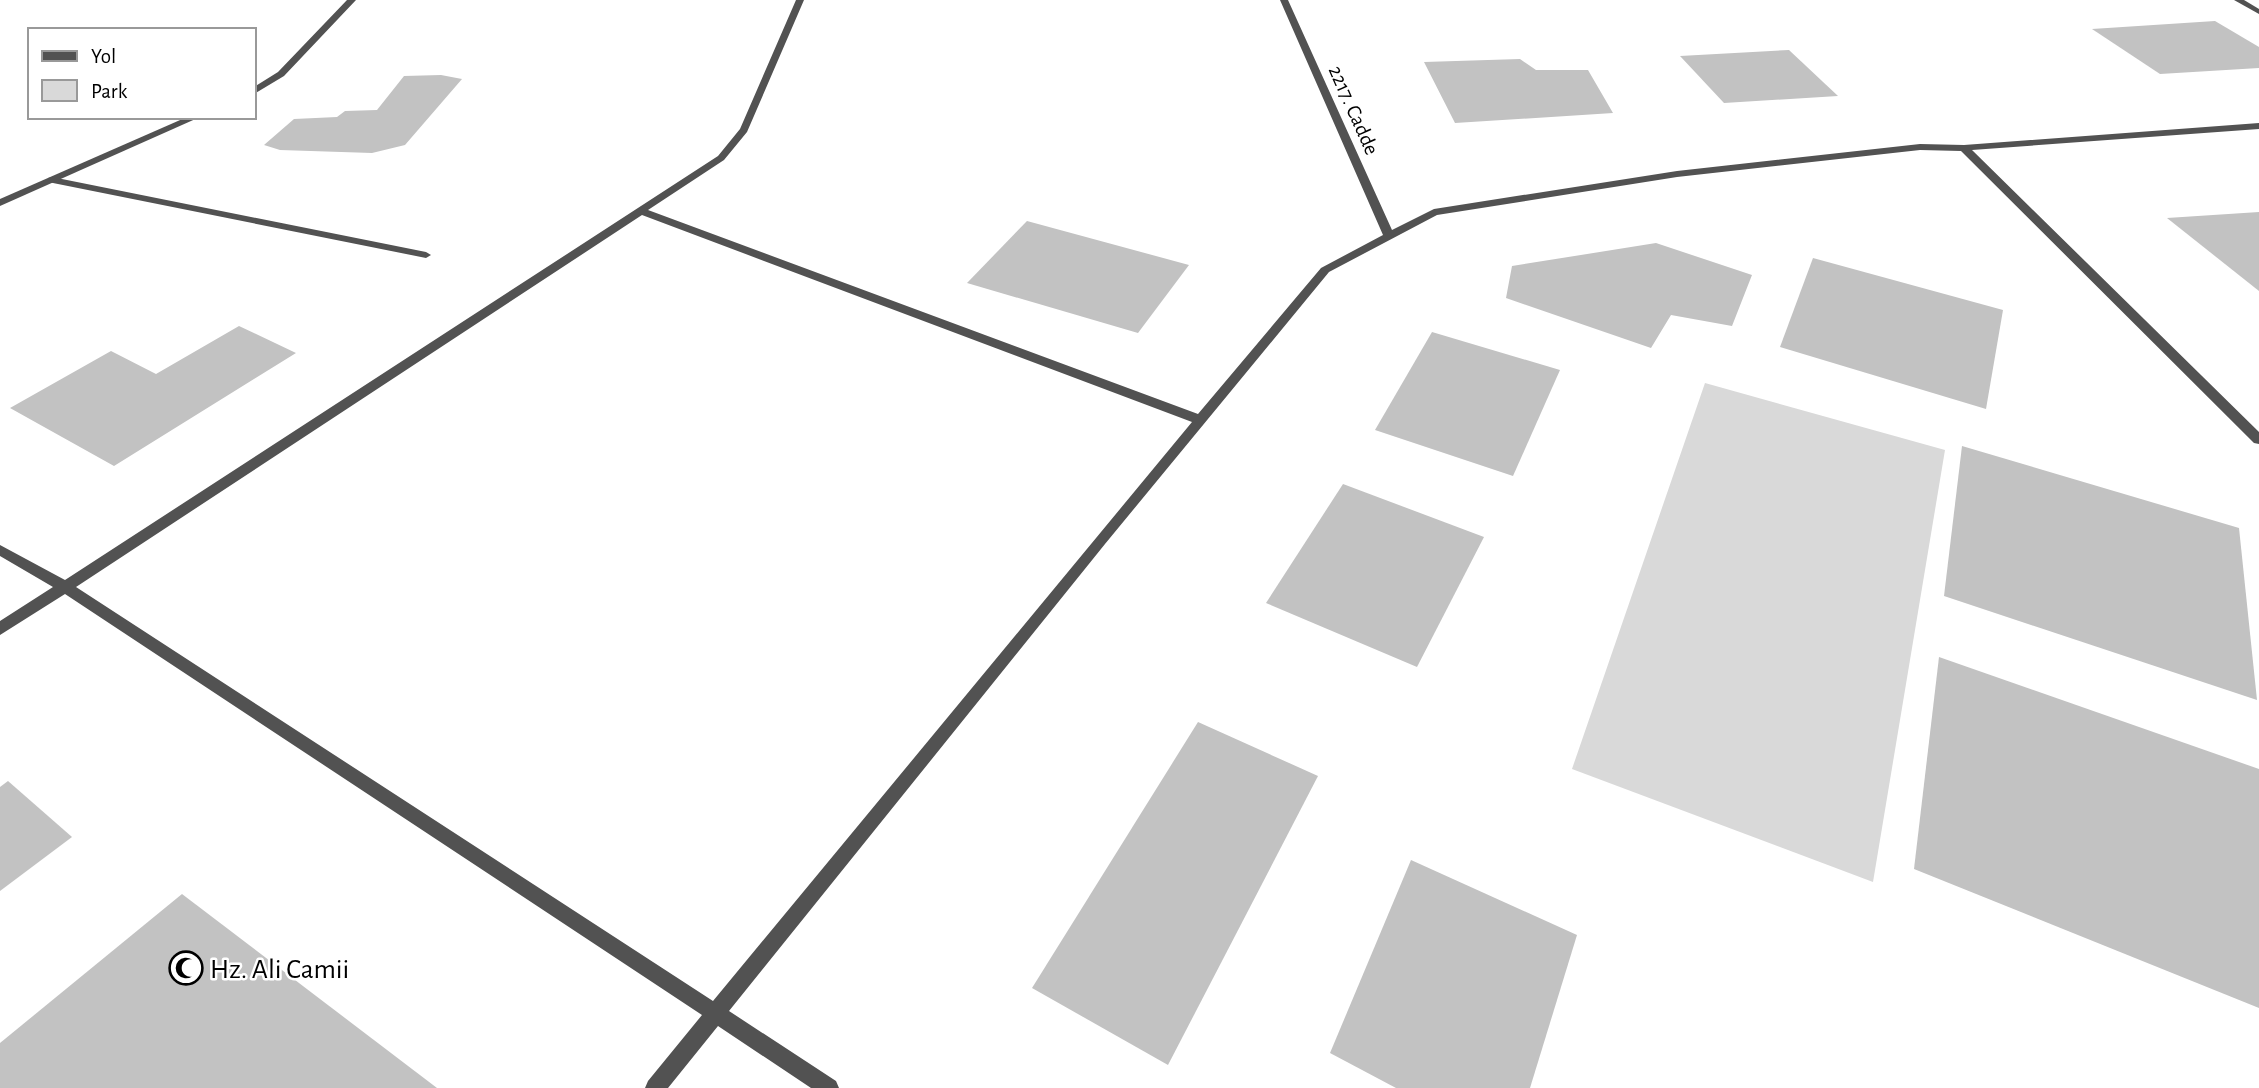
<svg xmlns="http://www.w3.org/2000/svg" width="2259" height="1088" font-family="'Alegreya Sans',sans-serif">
	<rect width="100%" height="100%" fill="#fff"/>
	<!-- green -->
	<path fill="#d9d9d9" d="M 1705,383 L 1945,450 L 1873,882 L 1572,769 Z"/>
	<!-- building -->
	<g fill="#c2c2c2">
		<path d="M 2215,21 L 2259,47 L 2259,68 L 2160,74 L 2092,29 Z"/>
		<path d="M 1789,50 L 1838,96 L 1724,103 L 1680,56 Z"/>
		<path d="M 1520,59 L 1536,70 L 1588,70 L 1613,113 L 1455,123 L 1424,62 Z"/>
		<path d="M 441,75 L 462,79 L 405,145 L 372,153 L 280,150 L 264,145 L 294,119 L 337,117 L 345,111 L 377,110 L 404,76 Z"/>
		<path d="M 2259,212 L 2259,291 L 2167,218 Z"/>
		<path d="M 1027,221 L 1189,265 L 1138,333 L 967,283 Z"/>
		<path d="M 1656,243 L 1752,275 L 1732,326 L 1671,315 L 1651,348 L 1506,298 L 1512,266 Z"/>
		<path d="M 1813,258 L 2003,310 L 1986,409 L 1780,347 Z"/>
		<path d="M 239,326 L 296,353 L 114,466 L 10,408 L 111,351 L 156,374 Z"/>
		<path d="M 1432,332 L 1560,370 L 1513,476 L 1375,430 Z"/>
		<path d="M 1962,446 L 2239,528 L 2257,700 L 1944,596 Z"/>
		<path d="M 1343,484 L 1484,537 L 1417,667 L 1266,603 Z"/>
		<path d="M 1939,657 L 2259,769 L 2259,1008 L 1914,869 Z"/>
		<path d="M 1198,722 L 1318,776 L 1168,1065 L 1032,988 Z"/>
		<path d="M 8,781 L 72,837 L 0,891 L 0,787 Z"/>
		<path d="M 1411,860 L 1577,935 L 1530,1088 L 1396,1088 L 1330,1053 Z"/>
		<path d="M 182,894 L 437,1088 L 0,1088 L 0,1043 Z"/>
	</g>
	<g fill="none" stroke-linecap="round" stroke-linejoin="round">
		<!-- lane -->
		<path fill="#525252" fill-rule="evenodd" d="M 52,177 L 426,252 L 431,255 L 426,258 L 48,182 L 48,178 Z"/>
		<!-- street -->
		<g fill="#525252" fill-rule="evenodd">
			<path d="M 347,0 L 356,0 L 284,76 L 254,94 L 254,87 L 278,72 Z"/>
			<path d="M 796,0 L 804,0 L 747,132 L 724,160 L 648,210 L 1198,414 L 1321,268 L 1383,235 L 1280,0 L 1288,0 L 1392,230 L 1434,209 L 1677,171 L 1920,144 L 1964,145 L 2259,123 L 2259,129 L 1972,150 L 2259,432 L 2259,444 L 2254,443 L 1961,151 L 1920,150 L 1677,177 L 1437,215 L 1329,272 L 1105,544 L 729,1011 L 836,1081 L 839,1088 L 811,1088 L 718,1026 L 668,1088 L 645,1088 L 648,1081 L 702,1015 L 65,594 L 0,635 L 0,621 L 53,587 L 0,556 L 0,545 L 65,580 L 718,156 L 740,129 ZM 642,215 L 1192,422 L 713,1001 L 76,587 Z"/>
			<path d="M 2234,0 L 2244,0 L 2259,9 L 2259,14 Z"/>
			<path d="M 187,117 L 200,117 L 0,206 L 0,199 Z"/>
		</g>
	</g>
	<!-- icons -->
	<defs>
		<symbol id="mosque-ring" viewBox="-11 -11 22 22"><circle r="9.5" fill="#fff" stroke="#000" stroke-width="1.5"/><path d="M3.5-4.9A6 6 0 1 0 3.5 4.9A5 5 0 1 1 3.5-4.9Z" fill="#000"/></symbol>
	</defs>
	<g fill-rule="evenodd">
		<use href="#mosque-ring" x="167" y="949" width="38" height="38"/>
	</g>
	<g text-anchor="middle" stroke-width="5" stroke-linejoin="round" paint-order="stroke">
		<!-- far-street labels -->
		<g font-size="21" fill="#000" stroke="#fff">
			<text transform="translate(1354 110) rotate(66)" y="7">2217. Cadde</text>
		</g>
		<!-- near-poi labels -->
		<g font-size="28" fill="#000" stroke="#fff" text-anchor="start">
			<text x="210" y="978">Hz. Ali Camii</text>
		</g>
	</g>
	<!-- legend -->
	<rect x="28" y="28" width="228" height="91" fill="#ffffff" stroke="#999999" stroke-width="2"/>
	<rect x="42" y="51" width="35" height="10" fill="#525252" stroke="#999999" stroke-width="2"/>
	<text x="91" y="63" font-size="21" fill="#000000">Yol</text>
	<rect x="42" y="80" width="35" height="21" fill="#d9d9d9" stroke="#999999" stroke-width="2"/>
	<text x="91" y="98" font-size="21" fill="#000000">Park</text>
</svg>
